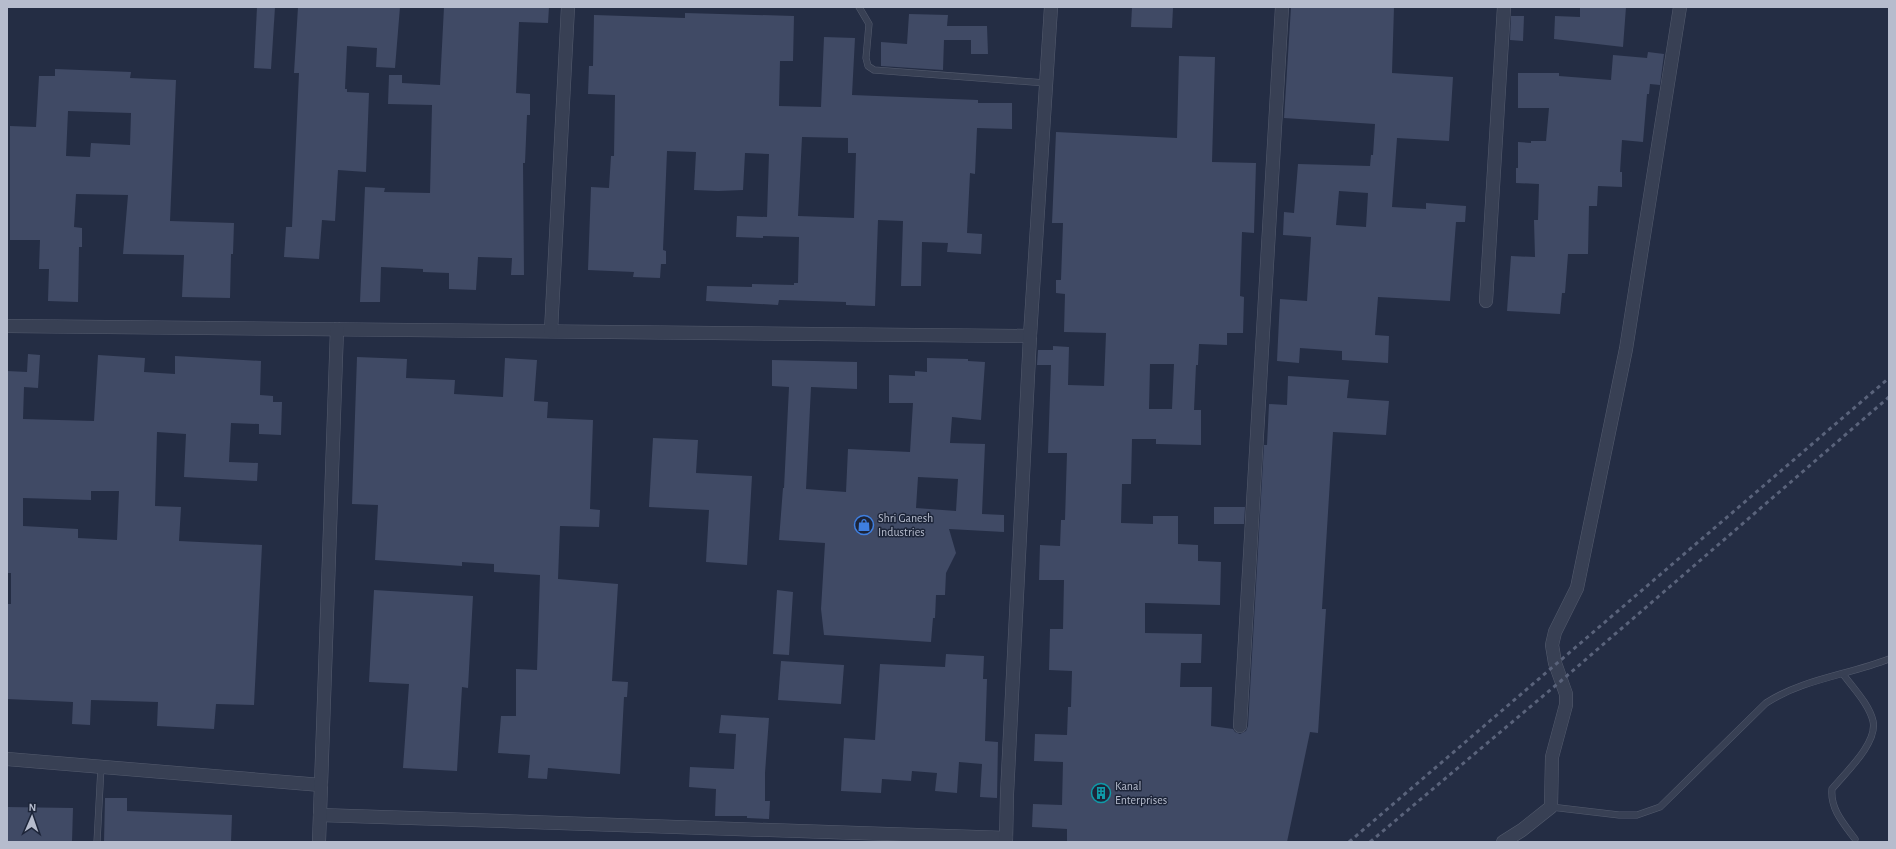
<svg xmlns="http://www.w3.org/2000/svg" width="1896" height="849" font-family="'Alegreya Sans',sans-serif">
	<rect width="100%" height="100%" fill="#242d44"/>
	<!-- building -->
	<g fill="#404a65" fill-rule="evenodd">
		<path d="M 257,7 L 275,7 L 271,69 L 254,68 Z"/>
		<path d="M 298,7 L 400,7 L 395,68 L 376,67 L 377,48 L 347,46 L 345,89 L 347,89 L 347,92 L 369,93 L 366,172 L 338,170 L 335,221 L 322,220 L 319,259 L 284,257 L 286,227 L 292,227 L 299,73 L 294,73 Z"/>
		<path d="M 444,7 L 549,7 L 548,23 L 519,22 L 516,93 L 530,94 L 530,115 L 527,115 L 525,163 L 523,163 L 524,275 L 511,275 L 512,258 L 478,257 L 476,290 L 449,289 L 449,273 L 423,272 L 423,269 L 381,267 L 380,302 L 360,302 L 365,187 L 385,188 L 384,192 L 430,193 L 432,105 L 388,104 L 389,75 L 402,75 L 402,83 L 440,85 Z"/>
		<path d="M 1132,7 L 1173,8 L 1172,28 L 1131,27 Z"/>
		<path d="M 1291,7 L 1394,7 L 1392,73 L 1453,77 L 1449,141 L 1397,138 L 1392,207 L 1426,209 L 1426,203 L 1466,206 L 1465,222 L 1456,222 L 1450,301 L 1378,297 L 1375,335 L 1389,336 L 1388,363 L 1342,360 L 1342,351 L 1300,348 L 1299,363 L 1277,361 L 1280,299 L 1307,301 L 1311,237 L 1283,235 L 1284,212 L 1294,213 L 1298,164 L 1370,166 L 1371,155 L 1373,155 L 1375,124 L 1284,118 ZM 1339,191 L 1368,193 L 1366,227 L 1336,225 Z"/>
		<path d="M 1580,7 L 1626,7 L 1623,47 L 1554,39 L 1555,16 L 1580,17 Z"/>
		<path d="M 685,13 L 794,16 L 793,61 L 780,61 L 779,106 L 821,107 L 824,37 L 855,38 L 852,95 L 978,100 L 978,103 L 1012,103 L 1012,129 L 977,128 L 975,174 L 970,173 L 967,233 L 982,234 L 981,254 L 947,252 L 948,243 L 922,242 L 921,286 L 901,286 L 903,221 L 878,220 L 875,306 L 846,305 L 846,302 L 779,300 L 778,305 L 706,301 L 707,286 L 752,287 L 752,284 L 794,285 L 794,283 L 798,283 L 799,237 L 763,236 L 763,238 L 736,237 L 737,216 L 767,217 L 769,154 L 745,153 L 743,190 L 718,191 L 694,190 L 696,152 L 667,151 L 663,250 L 666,251 L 666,264 L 661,264 L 660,278 L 633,277 L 634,272 L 588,270 L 591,187 L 609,188 L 611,156 L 614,156 L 615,95 L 588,94 L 589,66 L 593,66 L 594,15 L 685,18 ZM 802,137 L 848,138 L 848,153 L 856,153 L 854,218 L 798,216 Z"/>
		<path d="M 909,14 L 948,15 L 947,26 L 987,26 L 988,54 L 971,54 L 971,40 L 944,40 L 943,70 L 881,66 L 881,42 L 907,44 Z"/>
		<path d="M 1511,16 L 1524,16 L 1523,41 L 1510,40 Z"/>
		<path d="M 1648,52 L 1664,54 L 1660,85 L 1650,84 L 1649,94 L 1647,94 L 1643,142 L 1622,140 L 1620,172 L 1622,172 L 1622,187 L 1598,186 L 1597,206 L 1589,206 L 1588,254 L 1568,254 L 1565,293 L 1562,293 L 1560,314 L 1507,311 L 1511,256 L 1535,257 L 1534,220 L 1538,220 L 1539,184 L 1516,183 L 1516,168 L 1518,168 L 1518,142 L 1531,143 L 1531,141 L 1546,141 L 1549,108 L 1518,108 L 1518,73 L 1559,73 L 1559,76 L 1611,80 L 1613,55 L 1647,58 Z"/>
		<path d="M 1179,56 L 1215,57 L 1212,162 L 1256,163 L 1254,233 L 1242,232 L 1240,296 L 1244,297 L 1243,333 L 1227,333 L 1227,345 L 1199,344 L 1198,365 L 1196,365 L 1194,410 L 1201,410 L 1201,445 L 1156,444 L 1156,439 L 1132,439 L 1131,484 L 1122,484 L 1121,523 L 1153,524 L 1153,516 L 1178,516 L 1178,544 L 1198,545 L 1198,561 L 1221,562 L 1220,605 L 1145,603 L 1145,633 L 1202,634 L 1201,663 L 1181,663 L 1180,687 L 1212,687 L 1211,726 L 1233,729 L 1235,732 L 1240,734 L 1246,731 L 1248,726 L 1264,445 L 1267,445 L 1269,404 L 1287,405 L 1288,376 L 1349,380 L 1347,398 L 1389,401 L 1386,435 L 1333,432 L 1322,609 L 1326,609 L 1318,733 L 1310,732 L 1287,842 L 1067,842 L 1067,829 L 1032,827 L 1033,804 L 1062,805 L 1063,762 L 1034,761 L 1035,734 L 1067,735 L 1068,707 L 1071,707 L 1072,671 L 1049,670 L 1050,629 L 1063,629 L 1064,580 L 1039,580 L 1040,545 L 1060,546 L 1061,520 L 1065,520 L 1067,453 L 1048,453 L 1051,365 L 1037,365 L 1038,350 L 1053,350 L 1053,346 L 1069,347 L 1068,385 L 1104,386 L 1106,333 L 1064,332 L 1065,294 L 1056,293 L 1056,280 L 1061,280 L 1063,223 L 1052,223 L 1056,132 L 1177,138 ZM 1150,364 L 1174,364 L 1172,409 L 1149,409 Z"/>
		<path d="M 55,69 L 131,72 L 130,78 L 176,80 L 170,221 L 234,223 L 233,254 L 231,254 L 230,298 L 182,297 L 184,255 L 123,254 L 128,195 L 76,194 L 74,227 L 82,228 L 82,247 L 79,247 L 78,302 L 48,301 L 49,269 L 39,269 L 40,240 L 10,240 L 10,126 L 36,127 L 39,76 L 55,76 ZM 68,111 L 131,113 L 130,145 L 91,143 L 90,157 L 66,156 Z"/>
		<path d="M 28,354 L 40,355 L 38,388 L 24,387 L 23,419 L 94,421 L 98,355 L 145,358 L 144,372 L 175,374 L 175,356 L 261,361 L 260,395 L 273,396 L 273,402 L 282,402 L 281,435 L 259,434 L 259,424 L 231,423 L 229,462 L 258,463 L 257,481 L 184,477 L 186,434 L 157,432 L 155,506 L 181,507 L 179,541 L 262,545 L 254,705 L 216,704 L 214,729 L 157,726 L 158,702 L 91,700 L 90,725 L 72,724 L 73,702 L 7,699 L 7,604 L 11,604 L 11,573 L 7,573 L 7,371 L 27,372 ZM 91,491 L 119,491 L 117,540 L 78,538 L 78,529 L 23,526 L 23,498 L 91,500 Z"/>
		<path d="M 357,357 L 407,359 L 406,378 L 455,380 L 454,394 L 503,397 L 505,358 L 537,360 L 534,401 L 548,402 L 547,418 L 593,420 L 590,509 L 600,510 L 599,527 L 560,526 L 558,579 L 618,584 L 612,681 L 628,682 L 627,697 L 624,697 L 620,774 L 548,768 L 547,779 L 528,778 L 530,755 L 498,753 L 501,716 L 516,716 L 516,669 L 537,670 L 540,575 L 494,572 L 494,564 L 462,562 L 462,566 L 375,560 L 378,505 L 352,504 Z"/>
		<path d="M 927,358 L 968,359 L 968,361 L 985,362 L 981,420 L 952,417 L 950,443 L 985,444 L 982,514 L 1004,515 L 1004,532 L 949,529 L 956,553 L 946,573 L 945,595 L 936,595 L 935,618 L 933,618 L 931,642 L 824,635 L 821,609 L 825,543 L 779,540 L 783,488 L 784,488 L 789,387 L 772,386 L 772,360 L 857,362 L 857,389 L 811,387 L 806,489 L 846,492 L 848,449 L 910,452 L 913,403 L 889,403 L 889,375 L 915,376 L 915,371 L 927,372 ZM 918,477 L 958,479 L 956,511 L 916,508 Z"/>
		<path d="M 653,438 L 698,440 L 696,473 L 752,476 L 747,565 L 706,562 L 709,510 L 649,507 Z"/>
		<path d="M 1214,507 L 1245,507 L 1244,524 L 1214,524 Z"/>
		<path d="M 374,590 L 473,596 L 468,688 L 462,687 L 457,771 L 403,768 L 409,684 L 369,682 Z"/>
		<path d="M 777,590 L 793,592 L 789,655 L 773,654 Z"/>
		<path d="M 946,654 L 984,656 L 983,679 L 987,679 L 985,741 L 998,742 L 997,798 L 980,797 L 982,764 L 959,762 L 957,793 L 935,791 L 937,773 L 912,771 L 911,781 L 882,779 L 881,793 L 841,791 L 844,738 L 875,740 L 880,664 L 945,667 Z"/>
		<path d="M 781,661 L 844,665 L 841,704 L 778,700 Z"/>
		<path d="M 721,715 L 769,718 L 765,773 L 765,801 L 770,801 L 769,819 L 747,818 L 747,816 L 715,816 L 716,789 L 689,787 L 690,767 L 734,769 L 736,734 L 719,733 Z"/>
		<path d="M 105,798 L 127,798 L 127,811 L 232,815 L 231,842 L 104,842 Z"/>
		<path d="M 7,807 L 73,808 L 72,842 L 7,842 Z"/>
	</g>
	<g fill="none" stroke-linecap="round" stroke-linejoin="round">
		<defs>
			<g id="service">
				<path d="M 859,7 L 869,24 L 866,58 L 868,66 L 874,70 L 1046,83"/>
				<path d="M 1843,674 C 1853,688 1869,704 1873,721 C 1878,743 1845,773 1832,789 C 1830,809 1844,824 1855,839"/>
				<path d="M 1551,807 L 1619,815 L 1637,815 L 1660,807 L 1766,703 C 1803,679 1848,675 1889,659"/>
				<path d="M 97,842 L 101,767"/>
			</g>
			<g id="minor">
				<path d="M 1486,301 L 1504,7"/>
				<path d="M 7,326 L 1030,336"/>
				<path d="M 551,331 L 568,7"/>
				<path d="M 1240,726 L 1282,7"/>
				<path d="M 7,759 L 321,785"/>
				<path d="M 320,815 L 1006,838"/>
				<path d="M 319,842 L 337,329"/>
				<path d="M 1006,842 L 1007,794 L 1030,336 L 1051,7"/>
				<path d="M 1503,842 L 1522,830 L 1551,807 L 1552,757 L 1566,705 L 1566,694 L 1555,663 L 1552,645 L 1555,632 L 1577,588 L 1626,349 L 1680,7"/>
			</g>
		</defs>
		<!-- service casing -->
		<use href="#service" stroke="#545b6e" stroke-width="7"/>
		<!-- minor casing -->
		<use href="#minor" stroke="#545b6e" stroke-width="14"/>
		<!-- service -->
		<use href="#service" stroke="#384054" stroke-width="6"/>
		<!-- minor -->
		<use href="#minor" stroke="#384054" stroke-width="13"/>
		<!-- rail -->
		<g stroke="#5a637b" stroke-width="3" stroke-dasharray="4 4" stroke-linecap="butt">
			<path d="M 1349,842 L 1889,378"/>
			<path d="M 1370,842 L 1562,680 L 1889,397"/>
		</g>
	</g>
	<!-- icons -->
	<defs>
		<symbol id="shop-ring" viewBox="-11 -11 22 22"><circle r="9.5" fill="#1d2539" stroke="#3f7fe0" stroke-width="1.5"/><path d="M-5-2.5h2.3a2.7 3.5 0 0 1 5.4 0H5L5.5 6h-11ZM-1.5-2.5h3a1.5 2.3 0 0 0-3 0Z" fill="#3f7fe0"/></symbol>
		<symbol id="building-ring" viewBox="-11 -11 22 22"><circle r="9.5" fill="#1d2539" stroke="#0f9aa8" stroke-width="1.5"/><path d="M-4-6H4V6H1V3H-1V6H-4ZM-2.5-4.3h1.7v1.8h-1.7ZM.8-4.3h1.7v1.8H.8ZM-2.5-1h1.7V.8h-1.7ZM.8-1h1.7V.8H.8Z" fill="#0f9aa8"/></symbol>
	</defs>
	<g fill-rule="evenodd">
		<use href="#shop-ring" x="853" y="514" width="22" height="22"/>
		<use href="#building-ring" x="1090" y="782" width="22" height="22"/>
	</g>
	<g text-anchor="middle" stroke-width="3" stroke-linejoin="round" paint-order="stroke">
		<!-- poi labels -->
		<g font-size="12" fill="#b6bccd" stroke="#1d2539" text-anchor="start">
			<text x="878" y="522">Shri Ganesh<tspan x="878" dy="14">Industries</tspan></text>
			<text x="1115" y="790">Kanal<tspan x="1115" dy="14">Enterprises</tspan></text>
		</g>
	</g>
	<!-- border -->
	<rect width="1896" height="849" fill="none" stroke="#b6bccd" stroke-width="16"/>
	<!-- north arrow -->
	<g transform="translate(32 817) rotate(2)" stroke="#1d2539" stroke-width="3" paint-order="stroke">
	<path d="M0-3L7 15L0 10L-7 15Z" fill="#b6bccd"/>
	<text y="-6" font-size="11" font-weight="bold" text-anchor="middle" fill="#b6bccd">N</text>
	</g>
</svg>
